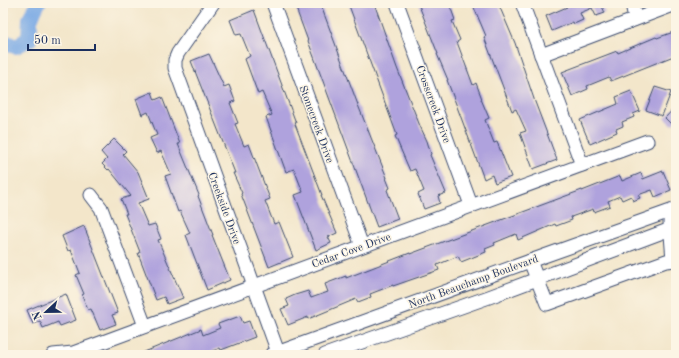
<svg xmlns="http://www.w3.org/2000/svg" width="679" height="358" font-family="'Old Standard TT',serif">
	<rect width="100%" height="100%" fill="#fcf5e5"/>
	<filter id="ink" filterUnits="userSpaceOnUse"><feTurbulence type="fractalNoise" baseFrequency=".025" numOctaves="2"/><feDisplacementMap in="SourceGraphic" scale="8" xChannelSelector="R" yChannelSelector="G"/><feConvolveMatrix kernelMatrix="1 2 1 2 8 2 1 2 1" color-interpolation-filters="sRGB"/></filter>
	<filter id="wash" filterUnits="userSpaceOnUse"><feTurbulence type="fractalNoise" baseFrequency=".012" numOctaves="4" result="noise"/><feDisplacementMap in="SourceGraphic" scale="16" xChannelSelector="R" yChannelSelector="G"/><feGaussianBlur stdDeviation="0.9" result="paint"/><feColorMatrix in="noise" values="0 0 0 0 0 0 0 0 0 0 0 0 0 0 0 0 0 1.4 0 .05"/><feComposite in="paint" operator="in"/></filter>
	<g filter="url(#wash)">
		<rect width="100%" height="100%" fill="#f3e6ca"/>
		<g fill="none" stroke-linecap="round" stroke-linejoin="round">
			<!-- river -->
			<path stroke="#7baae5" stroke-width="16" d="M 3,42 L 16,46 L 29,39 L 30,19 L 38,3"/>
		</g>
		<g id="blocks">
			<!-- building -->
			<g fill="#afa2dd">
				<path d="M 294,3 L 320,3 L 358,105 L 387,178 L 386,178 L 390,188 L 387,190 L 398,219 L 377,227 Z"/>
				<path d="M 348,3 L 374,3 L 397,68 L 420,126 L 427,141 L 431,154 L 430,155 L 446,193 L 438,196 L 440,203 L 424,209 L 418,194 L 424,191 L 415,169 L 410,171 L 395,136 L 397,135 Z"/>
				<path d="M 418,3 L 449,3 L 455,20 L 452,21 L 460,40 L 457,42 L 473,85 L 476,83 L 482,99 L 481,99 L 489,118 L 485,120 L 494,143 L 497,142 L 511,177 L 495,183 L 492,175 L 484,179 L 447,80 L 448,80 L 437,54 L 438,54 Z"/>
				<path d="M 472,3 L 498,3 L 515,43 L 535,102 L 557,160 L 533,169 L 520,133 L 526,131 L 516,109 L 512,111 L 484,37 L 486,36 Z"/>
				<path d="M 566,3 L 603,3 L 601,4 L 605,13 L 596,16 L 592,8 L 580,13 L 583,20 L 574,24 L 573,22 L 552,31 L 546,16 L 567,7 Z"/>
				<path d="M 254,10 L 296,123 L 295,124 L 322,195 L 321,195 L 337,233 L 328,237 L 331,243 L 316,250 L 295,195 L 303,192 L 294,169 L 286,172 L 266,117 L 272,115 L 262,92 L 258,94 L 245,59 L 250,56 L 241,34 L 236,35 L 230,20 Z"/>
				<path d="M 676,31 L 676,55 L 611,81 L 609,77 L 587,86 L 588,89 L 572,96 L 562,72 L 617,51 L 618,53 L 656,37 L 657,38 Z"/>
				<path d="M 209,54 L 224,87 L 229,85 L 235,101 L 230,103 L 238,123 L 235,124 L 244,146 L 249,144 L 270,199 L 265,201 L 274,224 L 279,222 L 293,257 L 269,267 L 241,194 L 242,193 L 233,173 L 235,173 L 191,61 Z"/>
				<path d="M 655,87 L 671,92 L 662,116 L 646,110 Z"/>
				<path d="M 631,91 L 640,111 L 633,114 L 634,117 L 622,122 L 623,126 L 616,129 L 617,132 L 590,144 L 580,120 L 618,104 L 616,97 Z"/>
				<path d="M 152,92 L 155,100 L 162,97 L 180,144 L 178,144 L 199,195 L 198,196 L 213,235 L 212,235 L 230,280 L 207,290 L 186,235 L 190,233 L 180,211 L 178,212 L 165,176 L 171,174 L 161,151 L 157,153 L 150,138 L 157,135 L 148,112 L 142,115 L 136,99 Z"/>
				<path d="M 676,106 L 676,121 L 672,125 L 665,118 Z"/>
				<path d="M 114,139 L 126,151 L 123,154 L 138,172 L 149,199 L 138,203 L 148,226 L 155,224 L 161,239 L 158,240 L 183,298 L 167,304 L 164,297 L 156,300 L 138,253 L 140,252 L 125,214 L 127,214 L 121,199 L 131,196 L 109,169 L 108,170 L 102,164 L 107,159 L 101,152 Z"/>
				<path d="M 663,171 L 671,190 L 655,197 L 652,190 L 638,195 L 640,198 L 633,201 L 631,196 L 622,200 L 620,196 L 608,201 L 610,206 L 594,212 L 593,209 L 571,217 L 572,220 L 556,226 L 555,224 L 518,240 L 516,234 L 494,243 L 495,245 L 485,249 L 486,252 L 461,262 L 458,256 L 437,265 L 439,270 L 393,286 L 393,285 L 370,294 L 371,297 L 358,302 L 356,299 L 308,319 L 308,317 L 288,325 L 281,309 L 289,306 L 286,299 L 295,295 L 308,291 L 311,298 L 328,292 L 325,284 L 346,276 L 346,278 L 410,253 L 410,254 L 582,190 L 582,191 L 620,176 L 622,181 L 641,173 L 643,179 Z"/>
				<path d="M 84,226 L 118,313 L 112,315 L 116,324 L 100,330 L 91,309 L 88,310 L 82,295 L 84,294 L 76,275 L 80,273 L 71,250 L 68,251 L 62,236 Z"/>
				<path d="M 66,294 L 76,320 L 60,326 L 58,322 L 43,328 L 40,321 L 33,324 L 27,310 Z"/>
				<path d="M 240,316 L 243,323 L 249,321 L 255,337 L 221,350 L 220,348 L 203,355 L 137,355 L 201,329 L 203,335 L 220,328 L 218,324 Z"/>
			</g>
		</g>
	</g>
	<g filter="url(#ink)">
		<use href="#blocks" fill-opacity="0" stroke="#3b4a6e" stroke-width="1"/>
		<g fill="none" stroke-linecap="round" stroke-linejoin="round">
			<defs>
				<g id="minor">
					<path d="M 213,3 L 178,53 L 175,60 L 175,68 L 279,355"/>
					<path d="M 273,3 L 362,246"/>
					<path d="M 397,3 L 471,205"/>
					<path d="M 522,3 L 582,165"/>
					<path d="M 632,3 L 635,19"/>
					<path d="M 541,55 L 676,4"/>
					<path d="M 91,195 L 101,208 L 145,326"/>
					<path d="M 670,222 L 673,260"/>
					<path d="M 530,261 L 547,304 L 666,261 L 676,260"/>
					<path d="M 53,355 L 73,353 L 647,141"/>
					<path d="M 271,355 L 530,261 L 676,209"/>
					<path d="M 325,355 L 489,297 L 676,227"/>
				</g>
			</defs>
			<!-- minor casing -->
			<use href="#minor" stroke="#3b4a6e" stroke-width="15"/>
			<!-- minor -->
			<use href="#minor" stroke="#fff" stroke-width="13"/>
		</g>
	</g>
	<g text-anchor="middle" stroke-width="3" stroke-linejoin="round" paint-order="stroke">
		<!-- street labels -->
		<g font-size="11" fill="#1b2f5e" stroke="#fcf5e5">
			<text transform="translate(434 104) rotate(70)" y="4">Crosscreek Drive</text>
			<text transform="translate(317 124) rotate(70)" y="4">Stonecreek Drive</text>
			<text transform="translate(225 208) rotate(70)" y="4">Creekside Drive</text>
			<text transform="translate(351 250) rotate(-20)" y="4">Cedar Cove Drive</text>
			<text transform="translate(473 281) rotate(-20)" y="4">North Beauchamp Boulevard</text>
		</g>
	</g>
	<!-- margin -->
	<rect width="679" height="358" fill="none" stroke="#fcf5e5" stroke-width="16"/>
	<!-- north arrow -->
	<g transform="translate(46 312) rotate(248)" stroke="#fcf5e5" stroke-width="3" paint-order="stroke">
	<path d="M0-3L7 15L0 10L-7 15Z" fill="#1b2f5e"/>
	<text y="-6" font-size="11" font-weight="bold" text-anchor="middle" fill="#1b2f5e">N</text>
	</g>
	<!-- scale -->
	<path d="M28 44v6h67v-6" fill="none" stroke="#1b2f5e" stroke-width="2"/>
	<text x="34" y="44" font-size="12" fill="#1b2f5e" stroke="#fcf5e5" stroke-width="3" paint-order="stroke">50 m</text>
</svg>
